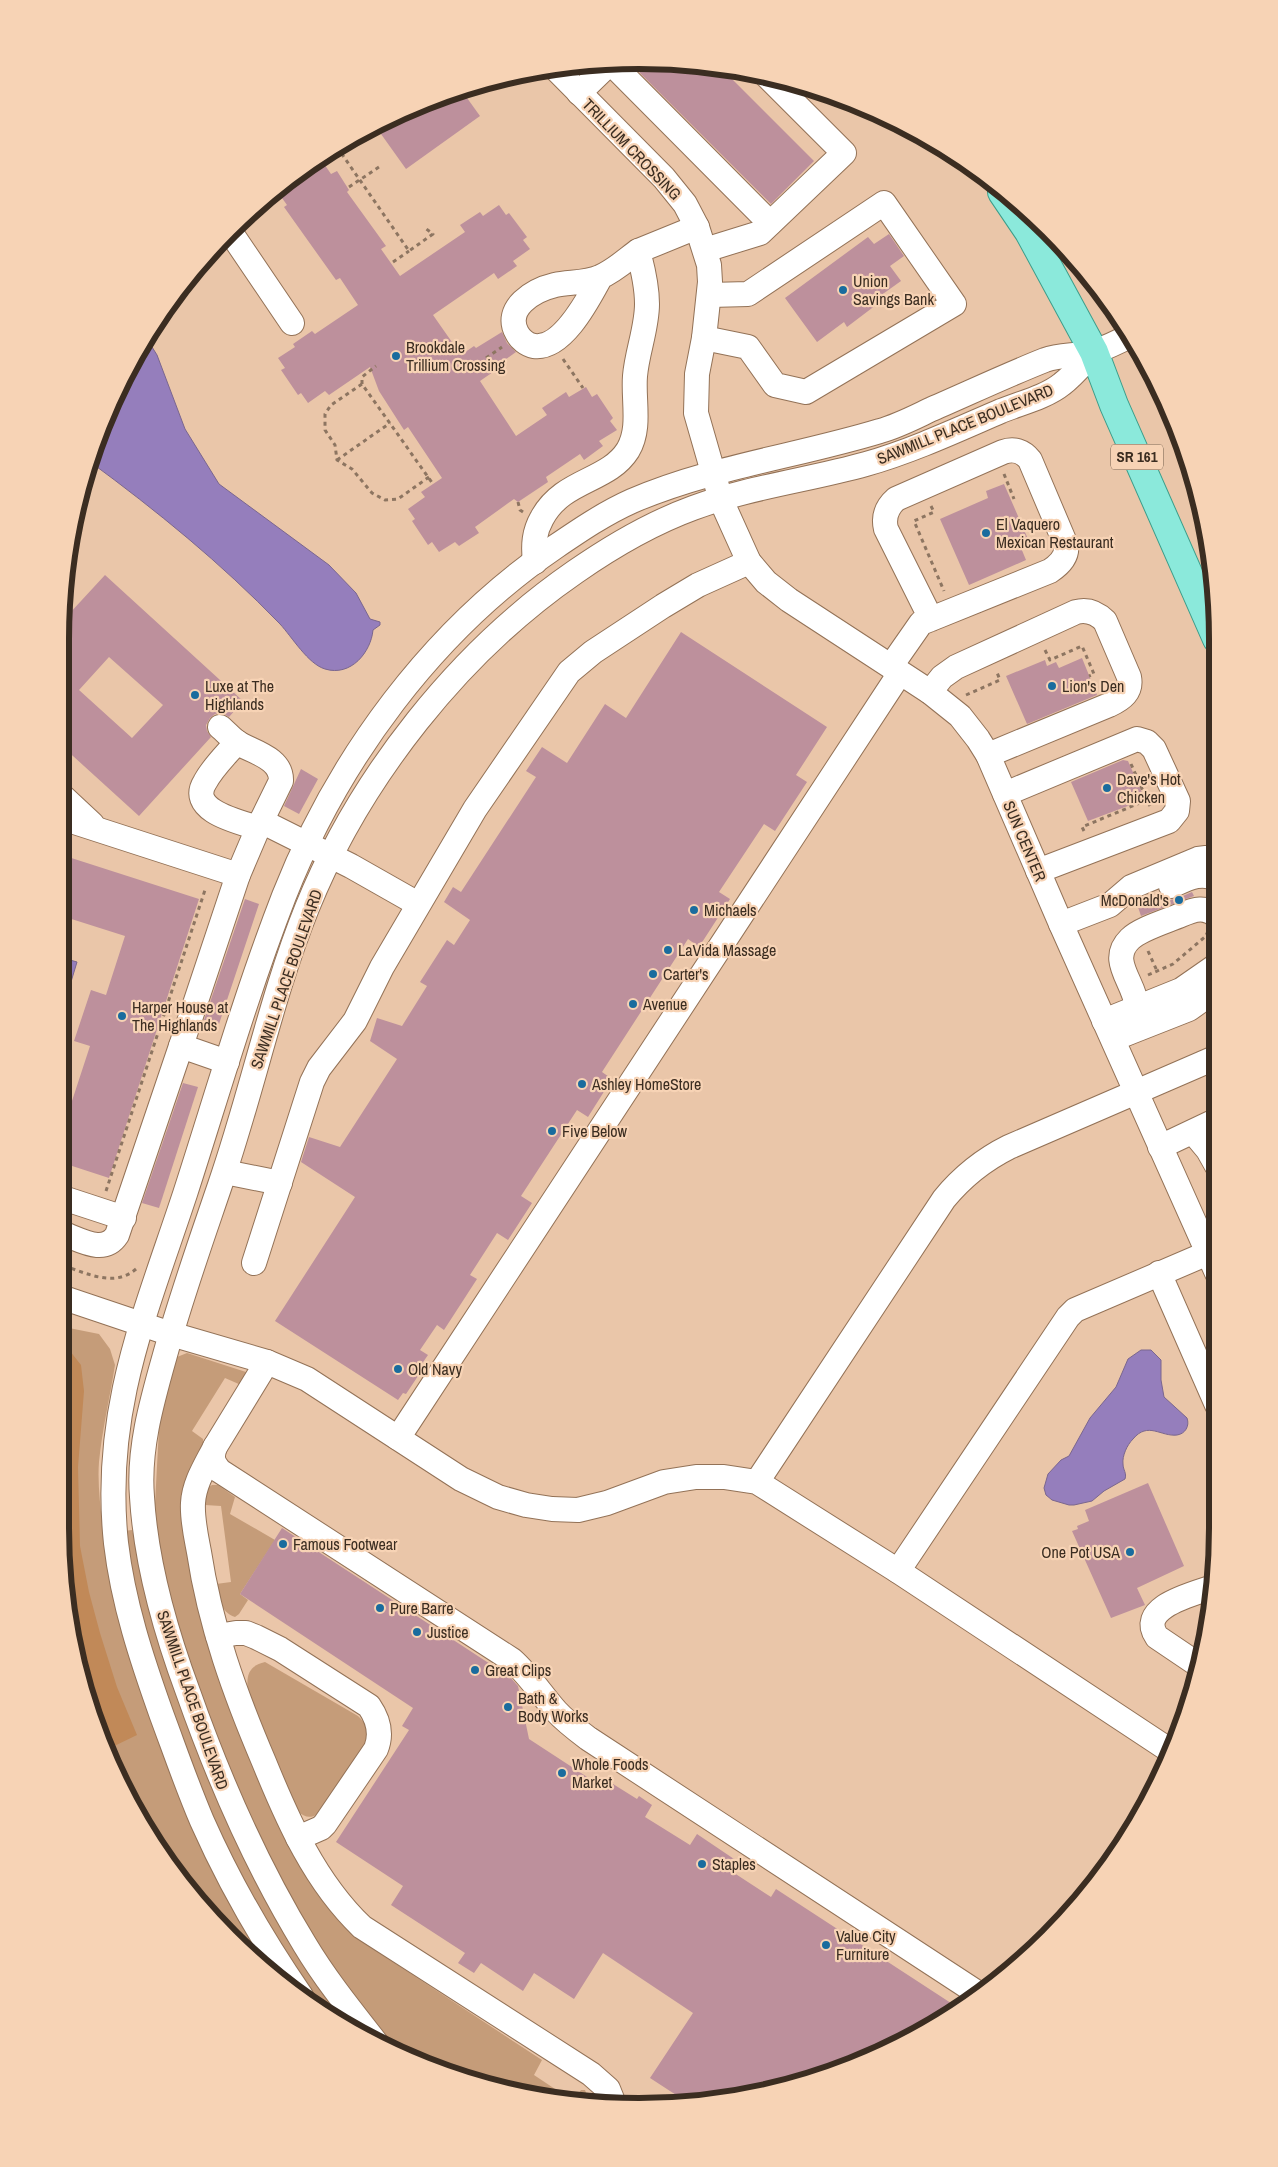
<svg xmlns="http://www.w3.org/2000/svg" width="1278" height="2167" font-family="'Archivo Narrow',sans-serif">
	<rect width="100%" height="100%" fill="#eac6a9"/>
	<!-- green -->
	<g fill="#c59c79">
		<path d="M 64,1327 L 99,1334 L 110,1349 L 115,1365 C 110,1397 102,1430 99,1462 C 97,1487 102,1520 105,1545 C 126,1692 198,1826 261,1958 L 273,1973 L 230,1938 L 179,1880 L 120,1784 L 91,1714 L 65,1604 Z"/>
		<path d="M 187,1353 L 246,1372 L 248,1377 L 241,1385 L 225,1378 L 192,1431 L 203,1439 L 203,1445 C 190,1466 181,1488 182,1513 C 186,1582 211,1647 234,1711 C 260,1784 296,1885 355,1937 L 542,2060 L 534,2075 L 573,2101 L 581,2090 L 585,2090 L 590,2103 L 564,2102 L 489,2087 L 399,2053 L 342,1980 L 304,1923 L 265,1853 L 230,1778 L 171,1614 L 159,1546 L 155,1504 L 159,1428 L 171,1370 L 177,1357 Z"/>
		<path d="M 212,1485 L 218,1485 L 235,1497 L 230,1514 L 275,1540 L 240,1594 L 248,1600 L 239,1614 L 235,1617 C 220,1612 220,1598 216,1584 L 231,1582 L 221,1506 L 205,1505 L 206,1489 Z"/>
		<path d="M 132,1530 L 170,1667 L 356,2032 L 327,2015 L 294,1968 L 238,1870 L 209,1808 L 185,1749 L 143,1632 L 124,1531 Z"/>
		<path d="M 265,1662 L 358,1716 C 368,1726 369,1732 365,1746 L 318,1814 C 309,1819 305,1817 297,1811 L 248,1692 C 246,1676 248,1666 265,1662 Z"/>
	</g>
	<!-- forest -->
	<path fill="#c18958" d="M 64,1347 L 70,1351 L 81,1365 L 84,1391 L 78,1467 L 80,1546 L 89,1592 L 100,1633 L 117,1687 L 137,1735 L 106,1750 L 91,1714 L 65,1604 Z"/>
	<!-- water -->
	<g fill="#957ebc" stroke="#7a668e">
		<path d="M 145,342 L 152,347 L 157,355 L 185,429 L 219,484 L 329,565 L 356,593 L 370,619 L 380,622 L 380,625 L 373,630 C 371,652 351,677 325,669 C 308,664 292,637 280,624 C 221,563 157,511 89,461 L 91,453 Z"/>
		<path d="M 63,958 L 77,962 L 67,995 L 63,994 Z"/>
		<path d="M 1141,1350 L 1151,1350 L 1161,1360 L 1161,1380 L 1164,1397 L 1187,1418 C 1190,1426 1185,1434 1177,1435 C 1161,1437 1148,1421 1133,1439 C 1127,1445 1122,1456 1123,1464 C 1123,1470 1127,1473 1125,1479 L 1104,1491 L 1092,1501 L 1074,1505 L 1069,1505 L 1052,1500 L 1046,1495 L 1044,1488 L 1048,1474 L 1061,1460 L 1069,1456 L 1090,1418 L 1116,1387 L 1128,1359 Z"/>
	</g>
	<!-- building -->
	<g fill="#bd909c" fill-rule="evenodd">
		<path d="M 639,60 L 721,68 L 814,161 L 771,204 L 628,61 Z"/>
		<path d="M 462,91 L 480,116 L 406,169 L 381,134 L 431,100 Z"/>
		<path d="M 320,158 L 331,174 L 337,171 L 349,190 L 347,192 L 386,246 L 381,249 L 400,276 L 465,232 L 460,225 L 480,212 L 483,216 L 499,205 L 506,215 L 509,213 L 527,237 L 523,240 L 530,249 L 513,261 L 517,266 L 498,279 L 494,273 L 433,315 L 461,355 L 474,346 L 476,348 L 502,332 L 507,343 L 516,352 L 491,370 L 493,372 L 480,381 L 516,436 L 547,415 L 542,408 L 566,392 L 569,397 L 586,387 L 592,397 L 597,394 L 613,418 L 610,421 L 617,430 L 599,441 L 603,446 L 584,460 L 580,454 L 546,477 L 548,482 L 518,502 L 514,499 L 475,527 L 479,533 L 459,546 L 455,542 L 439,552 L 432,542 L 428,545 L 412,521 L 415,519 L 408,509 L 425,497 L 421,492 L 442,478 L 408,427 L 404,430 L 379,391 L 370,367 L 329,395 L 325,391 L 308,403 L 301,393 L 298,395 L 281,370 L 285,368 L 278,358 L 295,347 L 293,344 L 312,331 L 315,334 L 358,305 L 340,278 L 336,280 L 284,207 L 287,205 L 277,191 L 310,164 Z"/>
		<path d="M 889,234 L 904,256 L 890,266 L 901,281 L 873,301 L 876,305 L 847,327 L 844,322 L 817,342 L 785,298 L 868,237 L 874,244 Z"/>
		<path d="M 1004,484 L 1028,539 L 1019,543 L 1026,560 L 969,585 L 940,519 L 988,498 L 986,491 Z"/>
		<path d="M 105,575 L 243,701 L 229,717 L 222,713 L 215,714 L 210,718 L 206,725 L 207,731 L 211,737 L 139,816 L 62,746 L 61,606 L 69,614 ZM 109,657 L 163,705 L 132,738 L 79,690 Z"/>
		<path d="M 681,632 L 827,727 L 796,775 L 807,782 L 775,831 L 764,824 L 719,892 L 730,899 L 699,947 L 688,939 L 602,1072 L 612,1079 L 588,1117 L 577,1110 L 521,1196 L 532,1203 L 508,1240 L 497,1233 L 470,1275 L 477,1279 L 444,1330 L 437,1325 L 420,1350 L 428,1355 L 421,1365 L 424,1367 L 406,1394 L 403,1393 L 398,1400 L 275,1321 L 355,1197 L 301,1162 L 309,1137 L 340,1147 L 397,1059 L 370,1041 L 377,1018 L 402,1026 L 427,986 L 420,982 L 447,940 L 454,945 L 470,920 L 444,902 L 453,887 L 461,892 L 536,777 L 526,771 L 542,747 L 567,763 L 605,704 L 626,718 Z"/>
		<path d="M 1082,658 L 1097,695 L 1027,724 L 1006,676 L 1045,660 L 1047,666 L 1056,662 L 1059,668 Z"/>
		<path d="M 1123,760 L 1128,761 L 1143,795 L 1141,801 L 1088,821 L 1071,782 Z"/>
		<path d="M 301,769 L 318,779 L 299,814 L 284,806 Z"/>
		<path d="M 62,855 L 199,899 L 109,1178 L 63,1163 L 63,1102 L 71,1104 L 90,1046 L 74,1041 L 91,990 L 106,995 L 125,936 L 62,916 Z"/>
		<path d="M 1192,892 L 1194,896 L 1141,916 L 1138,907 L 1163,897 L 1169,900 L 1176,899 Z"/>
		<path d="M 245,899 L 259,904 L 219,1024 L 204,1020 Z"/>
		<path d="M 183,1083 L 198,1087 L 159,1208 L 142,1203 Z"/>
		<path d="M 1148,1483 L 1184,1566 L 1137,1588 L 1145,1605 L 1111,1618 L 1072,1531 L 1078,1529 L 1077,1526 L 1089,1521 L 1085,1510 Z"/>
		<path d="M 282,1528 L 510,1677 L 518,1686 L 529,1739 L 601,1786 L 605,1779 L 637,1799 L 639,1796 L 652,1805 L 645,1817 L 690,1845 L 697,1834 L 734,1859 L 728,1869 L 771,1897 L 776,1889 L 957,2007 L 860,2063 L 752,2096 L 690,2104 L 650,2078 L 693,2013 L 603,1953 L 574,1999 L 534,1973 L 523,1991 L 481,1963 L 474,1973 L 458,1963 L 465,1953 L 391,1905 L 403,1886 L 336,1842 L 409,1730 L 402,1726 L 413,1708 L 240,1594 Z"/>
	</g>
	<g fill="none" stroke-linecap="round" stroke-linejoin="round">
		<defs>
			<g id="minor">
				<path d="M 611,63 L 770,223"/>
				<path d="M 555,68 L 664,178 L 685,204 L 697,227 L 709,265 L 710,282 L 704,338 L 697,374 L 696,413 L 721,500 L 749,562 L 766,582 L 789,600 L 930,692 L 960,716 L 978,739 L 988,755 L 1061,924 L 1217,1273"/>
				<path d="M 579,93 L 610,63"/>
				<path d="M 229,230 L 292,323"/>
				<path d="M 705,250 L 760,233 L 844,153 L 767,76"/>
				<path d="M 600,278 C 589,298 563,350 534,346 C 527,345 520,339 517,333 C 503,308 534,290 555,285 C 569,282 587,283 600,277 C 614,271 626,260 638,251"/>
				<path d="M 704,338 L 748,347 L 775,385 L 806,392 L 954,304 L 884,203 L 748,294 L 710,295"/>
				<path d="M 535,562 C 533,545 534,532 542,518 C 563,479 608,482 628,450 C 641,428 633,401 635,376 C 637,352 647,328 647,304 C 647,286 643,269 638,251 L 697,227"/>
				<path d="M 891,666 L 921,623 L 931,619 L 1050,571 C 1059,565 1068,557 1066,545 L 1030,460 C 1023,451 1014,448 1003,452 L 896,499 C 887,507 883,517 886,529 L 931,619"/>
				<path d="M 930,692 L 942,677 L 956,667 L 1076,612 C 1087,609 1097,613 1105,621 L 1129,677 C 1132,692 1122,699 1109,705 L 988,755"/>
				<path d="M 237,742 C 226,755 213,767 205,782 C 187,811 240,822 258,828"/>
				<path d="M 1005,794 L 1137,739 L 1147,742 L 1154,749 L 1178,801 L 1177,811 L 1169,821 L 1038,871"/>
				<path d="M 62,796 L 92,824"/>
				<path d="M 62,818 L 238,875"/>
				<path d="M 261,821 L 351,866 L 418,904"/>
				<path d="M 1171,886 C 1187,879 1200,871 1217,879"/>
				<path d="M 1061,924 L 1110,905 L 1131,887 L 1198,859 L 1206,858 L 1217,862"/>
				<path d="M 1104,1021 L 1181,990 L 1217,965"/>
				<path d="M 1127,1033 C 1159,996 1100,968 1130,939 C 1140,929 1167,921 1181,915 C 1195,909 1205,906 1217,916"/>
				<path d="M 1123,1035 L 1189,1009 L 1217,989"/>
				<path d="M 181,1046 L 238,875 L 258,828 L 281,781 C 282,758 253,752 238,743 C 232,739 226,732 220,727"/>
				<path d="M 1193,1132 L 1208,1150 L 1217,1166"/>
				<path d="M 1160,1147 L 1217,1120"/>
				<path d="M 225,1172 L 280,1183"/>
				<path d="M 63,1198 L 124,1218"/>
				<path d="M 64,1234 C 81,1240 104,1255 117,1235 L 181,1046 L 227,1062"/>
				<path d="M 254,1263 L 312,1082 L 319,1068 L 355,1021 L 382,967 L 475,809 L 569,672 L 593,652 L 663,606 L 698,585 L 749,562"/>
				<path d="M 1159,1273 L 1217,1405"/>
				<path d="M 64,1298 L 171,1334 L 267,1362 L 307,1379 L 461,1479 L 498,1497 L 526,1505 L 552,1509 L 578,1510 L 607,1503 L 664,1482 L 696,1477 L 724,1477 L 757,1482 L 898,1571 L 1169,1750"/>
				<path d="M 267,1362 L 215,1447 C 211,1458 213,1463 220,1471 L 512,1660 C 529,1675 541,1694 556,1711 C 566,1722 577,1730 589,1739 L 979,1994"/>
				<path d="M 398,1438 L 900,673"/>
				<path d="M 215,1447 C 206,1465 194,1483 193,1503 C 192,1519 196,1536 199,1552 C 210,1625 235,1694 264,1762 C 288,1821 315,1882 362,1927 L 591,2074 L 608,2089 L 614,2104"/>
				<path d="M 757,1482 L 944,1199 C 962,1177 983,1160 1009,1147 L 1217,1057"/>
				<path d="M 898,1571 L 1068,1317 L 1075,1310 L 1208,1253"/>
				<path d="M 218,1636 L 236,1633 L 246,1633 L 256,1637 L 280,1649 L 369,1706 C 378,1719 382,1734 376,1749 L 325,1824 L 321,1828 L 298,1838"/>
				<path d="M 1197,1664 L 1157,1637 C 1136,1607 1194,1594 1213,1587"/>
				<path d="M 301,1996 C 263,1941 229,1882 202,1821 C 187,1786 175,1751 162,1716 C 142,1660 123,1603 116,1543 C 102,1412 145,1315 185,1194 C 217,1095 246,994 284,896 C 338,759 432,631 555,547 C 580,530 605,513 632,501 C 711,467 798,456 880,431 C 898,426 915,417 932,409 C 969,393 1007,375 1045,360 C 1059,355 1074,356 1089,353 C 1103,350 1117,342 1130,336"/>
				<path d="M 377,2044 C 352,2012 326,1980 305,1945 C 256,1865 219,1780 188,1692 C 165,1630 146,1564 142,1497 C 138,1449 152,1401 165,1355 C 181,1297 201,1241 220,1185 C 252,1093 271,997 307,908 C 360,777 459,652 575,572 C 611,547 652,523 693,508 C 749,487 809,480 866,464 C 912,451 957,430 1001,411 C 1021,403 1046,397 1062,384 C 1074,375 1084,362 1094,352"/>
			</g>
			<path id="major" d="M 1002,192 L 1029,232 L 1094,352 L 1114,405 L 1217,639"/>
		</defs>
		<!-- minor casing -->
		<use href="#minor" stroke="#937257" stroke-width="26"/>
		<!-- major casing -->
		<use href="#major" stroke="#3c9d8a" stroke-width="30"/>
		<!-- path -->
		<g stroke="#8d7561" stroke-width="3" stroke-dasharray="4 4" stroke-linecap="butt">
			<path d="M 337,147 L 409,251 L 433,234 L 425,228"/>
			<path d="M 349,187 L 382,165"/>
			<path d="M 393,262 L 409,251"/>
			<path d="M 486,358 L 502,347"/>
			<path d="M 563,359 L 583,388"/>
			<path d="M 362,384 L 362,377 L 376,366"/>
			<path d="M 337,460 L 390,423"/>
			<path d="M 1004,474 L 1014,499"/>
			<path d="M 429,477 L 398,499 L 385,500 L 372,493 L 352,469 L 337,460 L 335,445 L 325,430 L 325,414 L 331,405 L 362,384 L 433,484"/>
			<path d="M 518,502 L 520,510 L 523,512"/>
			<path d="M 931,506 L 934,512 L 914,521 L 944,591"/>
			<path d="M 1045,650 L 1050,660 L 1082,646 L 1094,674 L 1089,676"/>
			<path d="M 966,695 L 1000,680 L 996,670"/>
			<path d="M 1131,764 L 1147,800"/>
			<path d="M 1084,831 L 1082,827 L 1147,800 L 1150,806"/>
			<path d="M 1148,951 L 1157,971"/>
			<path d="M 1148,975 L 1173,964 L 1206,936 L 1207,933"/>
			<path d="M 106,1191 L 205,890"/>
			<path d="M 64,1266 C 87,1273 114,1288 136,1269"/>
		</g>
		<!-- minor -->
		<use href="#minor" stroke="#fff" stroke-width="24"/>
		<!-- major -->
		<use href="#major" stroke="#8be9db" stroke-width="28"/>
	</g>
	<!-- markers -->
	<g fill="#1a6c9e" stroke="#f7d3b5" stroke-width="2">
		<circle cx="843" cy="290" r="5"/>
		<circle cx="396" cy="356" r="5"/>
		<circle cx="986" cy="533" r="5"/>
		<circle cx="1052" cy="686" r="5"/>
		<circle cx="195" cy="695" r="5"/>
		<circle cx="1107" cy="788" r="5"/>
		<circle cx="1179" cy="900" r="5"/>
		<circle cx="694" cy="910" r="5"/>
		<circle cx="668" cy="950" r="5"/>
		<circle cx="653" cy="974" r="5"/>
		<circle cx="633" cy="1004" r="5"/>
		<circle cx="122" cy="1016" r="5"/>
		<circle cx="582" cy="1084" r="5"/>
		<circle cx="552" cy="1131" r="5"/>
		<circle cx="398" cy="1369" r="5"/>
		<circle cx="283" cy="1544" r="5"/>
		<circle cx="1130" cy="1552" r="5"/>
		<circle cx="380" cy="1608" r="5"/>
		<circle cx="417" cy="1632" r="5"/>
		<circle cx="475" cy="1670" r="5"/>
		<circle cx="508" cy="1707" r="5"/>
		<circle cx="562" cy="1773" r="5"/>
		<circle cx="702" cy="1864" r="5"/>
		<circle cx="826" cy="1945" r="5"/>
	</g>
	<g text-anchor="middle" stroke-width="4.5" stroke-linejoin="round" paint-order="stroke">
		<!-- shield labels -->
		<rect fill="#f7d3b5" stroke="#735f4d" stroke-width="1" x="1111" y="444.5" width="52" height="25" rx="4"/>
		<g font-size="15" font-weight="bold" fill="#3b2d21">
			<text x="1137" y="462">SR 161</text>
		</g>
		<!-- street labels -->
		<g font-size="16" fill="#3b2d21" stroke="#f7d3b5">
			<text transform="translate(632 149) rotate(46)" y="6">TRILLIUM CROSSING</text>
			<text transform="translate(965 424) rotate(-22)" y="6">SAWMILL PLACE BOULEVARD</text>
			<text transform="translate(1025 841) rotate(67)" y="6">SUN CENTER</text>
			<text transform="translate(286 979) rotate(-71)" y="6">SAWMILL PLACE BOULEVARD</text>
			<text transform="translate(193 1700) rotate(71)" y="6">SAWMILL PLACE BOULEVARD</text>
		</g>
		<!-- poi labels -->
		<g font-size="16" fill="#3b2d21" stroke="#f7d3b5" text-anchor="start">
			<text x="853" y="287">Union<tspan x="853" dy="18">Savings Bank</tspan></text>
			<text x="406" y="353">Brookdale<tspan x="406" dy="18">Trillium Crossing</tspan></text>
			<text x="996" y="530">El Vaquero<tspan x="996" dy="18">Mexican Restaurant</tspan></text>
			<text x="205" y="692">Luxe at The<tspan x="205" dy="18">Highlands</tspan></text>
			<text x="1062" y="692">Lion's Den</text>
			<text x="1117" y="785">Dave's Hot<tspan x="1117" dy="18">Chicken</tspan></text>
			<text x="1169" y="906" text-anchor="end">McDonald's</text>
			<text x="704" y="916">Michaels</text>
			<text x="678" y="956">LaVida Massage</text>
			<text x="663" y="980">Carter's</text>
			<text x="643" y="1010">Avenue</text>
			<text x="132" y="1013">Harper House at<tspan x="132" dy="18">The Highlands</tspan></text>
			<text x="592" y="1090">Ashley HomeStore</text>
			<text x="562" y="1137">Five Below</text>
			<text x="408" y="1375">Old Navy</text>
			<text x="293" y="1550">Famous Footwear</text>
			<text x="1120" y="1558" text-anchor="end">One Pot USA</text>
			<text x="390" y="1614">Pure Barre</text>
			<text x="427" y="1638">Justice</text>
			<text x="485" y="1676">Great Clips</text>
			<text x="518" y="1704">Bath &amp;<tspan x="518" dy="18">Body Works</tspan></text>
			<text x="572" y="1770">Whole Foods<tspan x="572" dy="18">Market</tspan></text>
			<text x="712" y="1870">Staples</text>
			<text x="836" y="1942">Value City<tspan x="836" dy="18">Furniture</tspan></text>
		</g>
	</g>
	<!-- crop -->
	<path d="M0 0H1278V2167H0ZM639 69H639A570 570 0 0 1 1209 639V1528A570 570 0 0 1 639 2098H639A570 570 0 0 1 69 1528V639A570 570 0 0 1 639 69Z" fill="#f7d3b5" fill-rule="evenodd"/>
	<path fill="none" stroke="#3b2d21" stroke-width="6" d="M639 69H639A570 570 0 0 1 1209 639V1528A570 570 0 0 1 639 2098H639A570 570 0 0 1 69 1528V639A570 570 0 0 1 639 69Z"/>
</svg>
